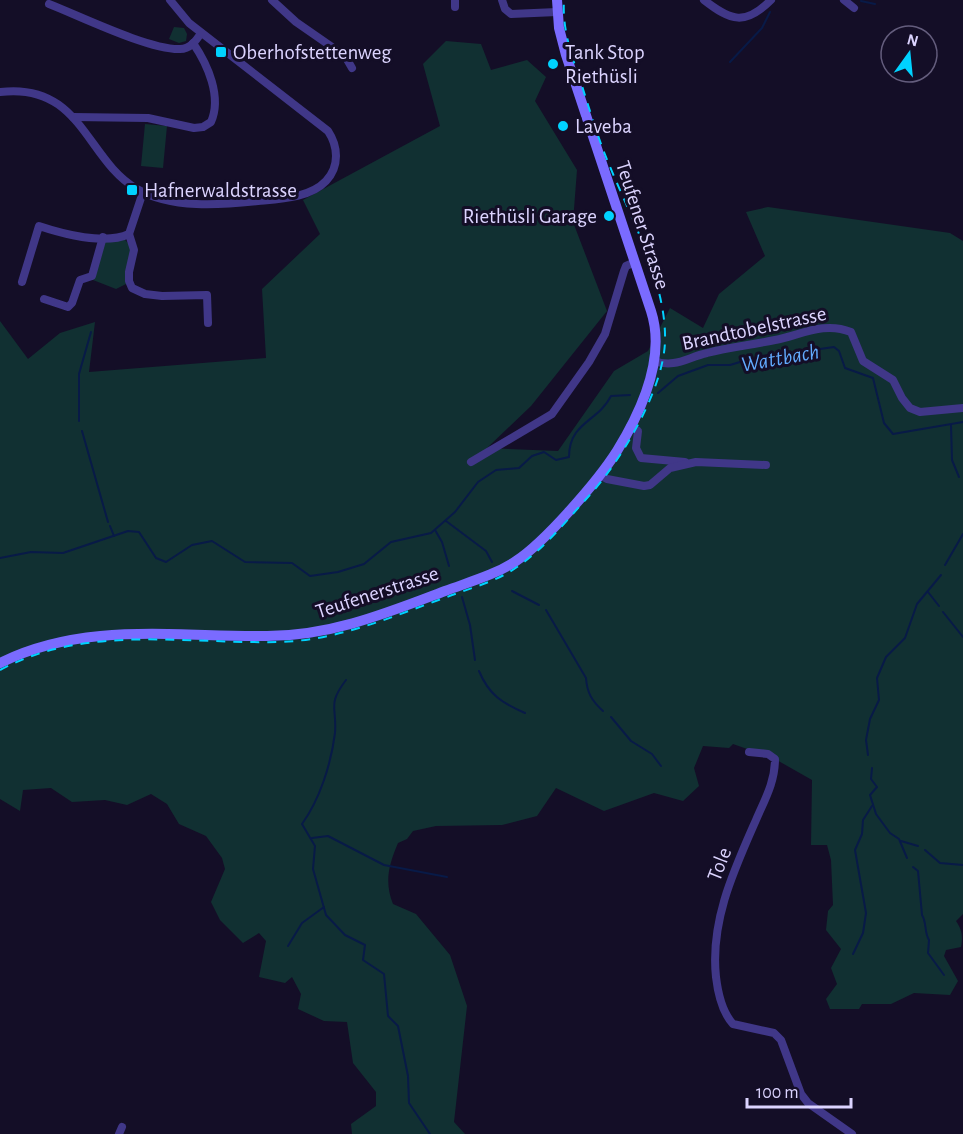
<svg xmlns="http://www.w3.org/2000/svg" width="963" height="1134" font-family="'Alegreya Sans',sans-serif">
	<rect width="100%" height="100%" fill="#140e27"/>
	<!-- green -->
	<g fill="#113032">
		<path d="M 174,27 L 184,28 L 187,34 L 186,41 L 179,43 L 169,39 Z"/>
		<path d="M 446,41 L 481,44 L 491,70 L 527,60 L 546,77 L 535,101 L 577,170 L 573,222 L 607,311 L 531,406 L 487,448 L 558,451 L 614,371 L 648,351 L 670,308 L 703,328 L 719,294 L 765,256 L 746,212 L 768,207 L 950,233 L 963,241 L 963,914 L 956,921 C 962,930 963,936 961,947 L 946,950 L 944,956 L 958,981 L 950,995 L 914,993 L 891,1004 L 862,1004 L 859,1009 L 830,1009 L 826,999 L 837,984 L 831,968 L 841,949 L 826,930 L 828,911 L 833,905 L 831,860 L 827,845 L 811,845 L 812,780 L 775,759 L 733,744 L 729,748 L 703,746 L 694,768 L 699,786 L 683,801 L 654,793 L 604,811 L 556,788 L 537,816 L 502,825 L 436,826 L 413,831 L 407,839 L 398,843 C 389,864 384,882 393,904 L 416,914 L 450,955 L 467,1006 L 454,1122 L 465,1134 L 352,1134 L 351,1124 L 376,1106 L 376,1092 L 353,1063 L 347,1022 L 324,1021 L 298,1009 L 301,994 L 292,977 L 285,983 L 259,977 L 266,941 L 259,933 L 243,943 L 220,920 L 211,902 L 225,869 L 222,858 L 206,836 L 179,824 L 167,804 L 151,794 L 127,805 L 105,800 L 72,802 L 51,788 L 23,790 L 20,811 L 0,799 L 0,321 L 28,359 L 60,333 L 95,322 L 89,372 L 266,358 L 262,289 L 320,234 L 303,200 L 440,126 L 423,64 Z"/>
		<path d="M 145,124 L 167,126 L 163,168 L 141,166 Z"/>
		<path d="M 111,240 L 125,240 L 132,247 L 126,284 L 116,289 L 93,280 L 105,242 Z"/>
	</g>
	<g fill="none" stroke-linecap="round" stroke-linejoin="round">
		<!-- stream -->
		<g stroke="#081a47" stroke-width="2">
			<path d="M 861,1 L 875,4"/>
			<path d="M 730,62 L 762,28 L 770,12"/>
			<path d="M 658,393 L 678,376 L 708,365 L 730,365 L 750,359 L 834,347 L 839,351 L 845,368 L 873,378 L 884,423 L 893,434 L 963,422"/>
			<path d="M 79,421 L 79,374 L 91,332"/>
			<path d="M 951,425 L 952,460 L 959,477"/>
			<path d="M 82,431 L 108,522"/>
			<path d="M 446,521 L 486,551 L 492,562"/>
			<path d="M 110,526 L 114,536"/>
			<path d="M 435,530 L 442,542 L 449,566"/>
			<path d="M 0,558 L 31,552 L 63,553 L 128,531 L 139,532 L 156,558 L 166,562 L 192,545 L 212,541 L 245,562 L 292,563 L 310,576 L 338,572 L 364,564 L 391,542 L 431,533 L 455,512 L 478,482 L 496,470 L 519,468 L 532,456 L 544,452 L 556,460 L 569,457 C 569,422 598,422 611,396 L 630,395"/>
			<path d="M 945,565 L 963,534"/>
			<path d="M 512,591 L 539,605"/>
			<path d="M 928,592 L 939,606"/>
			<path d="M 462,597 L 470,625 L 475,660"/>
			<path d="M 546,610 L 586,678 C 587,693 592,701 603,711"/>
			<path d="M 943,612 L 963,637"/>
			<path d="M 479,671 C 489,695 502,703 525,713"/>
			<path d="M 346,680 C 327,705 337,706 335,733 C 331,764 320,799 302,824 L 315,846 L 313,869 L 326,915 L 345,935 L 365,945 L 363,960 L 384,974 L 388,1016 L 398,1026 L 408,1076 L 409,1103 L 430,1134"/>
			<path d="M 611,717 L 631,741 L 652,754 L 661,766"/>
			<path d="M 868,755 L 866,740 L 870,719 L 879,700 L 877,678 L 886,657 L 905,638 L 917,604 L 941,575"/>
			<path d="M 872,768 L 871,779 L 877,787 L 870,795 L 876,814 L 890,833 L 899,839 L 907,858"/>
			<path d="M 312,838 L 328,836 L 384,865 L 447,877"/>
			<path d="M 901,841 L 918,846"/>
			<path d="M 925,850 L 940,863 L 963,865"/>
			<path d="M 913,867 L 918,871 L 922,915 C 927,923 924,932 929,940 L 928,953 L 944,975"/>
			<path d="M 288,946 L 302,923 L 324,907"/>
			<path d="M 853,954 L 863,933 L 866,913 L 855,850 L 862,834 L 863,820 L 872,806"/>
		</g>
		<!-- street -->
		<g stroke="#403788" stroke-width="8">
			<path d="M 272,0 L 296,22 L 345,56 L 352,68"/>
			<path d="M 502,0 L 505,9 L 511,14 L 557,12"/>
			<path d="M 704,0 C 731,21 745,26 771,0"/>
			<path d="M 844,0 L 854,8"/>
			<path d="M 49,4 C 80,16 149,50 180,49 C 190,49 196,41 201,33"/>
			<path d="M 455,7 L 455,0"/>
			<path d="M 0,92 C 82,82 86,160 137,189 C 171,209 221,205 258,201 C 280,199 310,198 326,181 C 340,166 338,146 328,131 L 189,23 L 170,0"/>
			<path d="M 73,117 L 148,118 L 194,128 L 203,127 L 211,122 C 222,97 208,65 193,43"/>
			<path d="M 143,192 L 129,234 L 134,250 L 129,272 L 129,281 L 132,288 L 145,294 L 162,296 L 207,295 L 208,323"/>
			<path d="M 22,282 L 39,226 C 63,234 105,245 129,234"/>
			<path d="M 44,299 L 68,307 L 72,303 L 80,280 L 92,276 L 103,237"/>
			<path d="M 654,361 C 675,368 686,358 707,353 C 729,347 752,345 775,340 C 801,335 824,321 851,332 L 863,361 L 893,380 L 902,398 L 910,408 L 920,412 L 963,408"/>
			<path d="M 630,426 L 638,431 L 636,448 L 641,458 L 685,462"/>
			<path d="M 471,462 L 552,414 L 589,362 L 605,334 L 624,271 L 626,266 L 635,262"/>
			<path d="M 600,475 L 607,479 L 644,486 L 650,485 L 670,468 L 696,462 L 766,465"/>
			<path d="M 749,752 L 768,754 L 775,759 C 775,782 765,799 756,820 C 734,870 710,921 716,977 C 718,994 722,1012 733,1024 L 774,1033 L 781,1040 L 801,1094 L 808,1103 L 852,1134"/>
			<path d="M 119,1134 L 122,1127"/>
		</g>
		<!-- secondary -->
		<path stroke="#7a6bff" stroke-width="10" d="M 0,663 C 84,621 176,637 267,636 C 331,636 387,613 445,591 C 469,582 495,575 516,561 C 545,542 598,481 617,451 C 641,412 666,357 651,311 L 566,55 L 559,28 L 557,0"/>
		<!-- rail -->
		<path stroke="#00d2ff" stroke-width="2" stroke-dasharray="9 8" stroke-linecap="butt" d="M 0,670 C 86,624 184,644 277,642 C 337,641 391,617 447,597 C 470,588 496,582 517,567 C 544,549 566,521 588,497 C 621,461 663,391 665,342 C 667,280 626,209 604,152 C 596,131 589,108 582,86 C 572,57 562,30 564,0"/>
	</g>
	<!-- markers -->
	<g fill="#00d2ff" stroke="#140e27" stroke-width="2">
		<rect x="215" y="46" width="12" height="12" rx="3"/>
		<circle cx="553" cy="64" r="6"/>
		<circle cx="563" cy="126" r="6"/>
		<rect x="126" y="184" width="12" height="12" rx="3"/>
		<circle cx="609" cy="216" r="6"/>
	</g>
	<g text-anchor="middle" stroke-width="6" stroke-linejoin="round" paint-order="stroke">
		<!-- poi labels -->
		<g font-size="21" fill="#dcd4ff" stroke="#140e27" text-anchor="start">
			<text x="233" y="59">Oberhofstettenweg</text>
			<text x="565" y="59">Tank Stop<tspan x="565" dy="24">Riethüsli</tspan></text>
			<text x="575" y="133">Laveba</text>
			<text x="144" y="197">Hafnerwaldstrasse</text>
			<text x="597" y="223" text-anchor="end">Riethüsli Garage</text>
		</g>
		<!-- street labels -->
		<g font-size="21" fill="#dcd4ff" stroke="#140e27">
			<text transform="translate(643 225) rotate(72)" y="7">Teufener Strasse</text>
			<text transform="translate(754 328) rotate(-12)" y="7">Brandtobelstrasse</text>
			<text transform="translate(377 592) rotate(-18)" y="7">Teufenerstrasse</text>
			<text transform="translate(719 864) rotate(-69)" y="7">Tole</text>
		</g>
		<!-- water labels -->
		<g font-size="22" font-style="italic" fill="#62abff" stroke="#140e27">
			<text transform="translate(780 357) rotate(-10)" y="8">Wattbach</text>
		</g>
	</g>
	<!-- north arrow -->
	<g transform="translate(909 54) rotate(15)"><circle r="28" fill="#140e27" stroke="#645d7d" stroke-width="1.5"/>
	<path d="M0-4.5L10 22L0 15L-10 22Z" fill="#00d2ff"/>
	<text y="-9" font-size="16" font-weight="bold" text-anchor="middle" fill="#dcd4ff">N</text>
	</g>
	<!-- scale -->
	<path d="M747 1098v9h104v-9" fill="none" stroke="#dcd4ff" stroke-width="3"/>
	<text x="756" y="1098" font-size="18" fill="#dcd4ff" stroke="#140e27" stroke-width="4.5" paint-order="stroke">100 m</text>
</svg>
